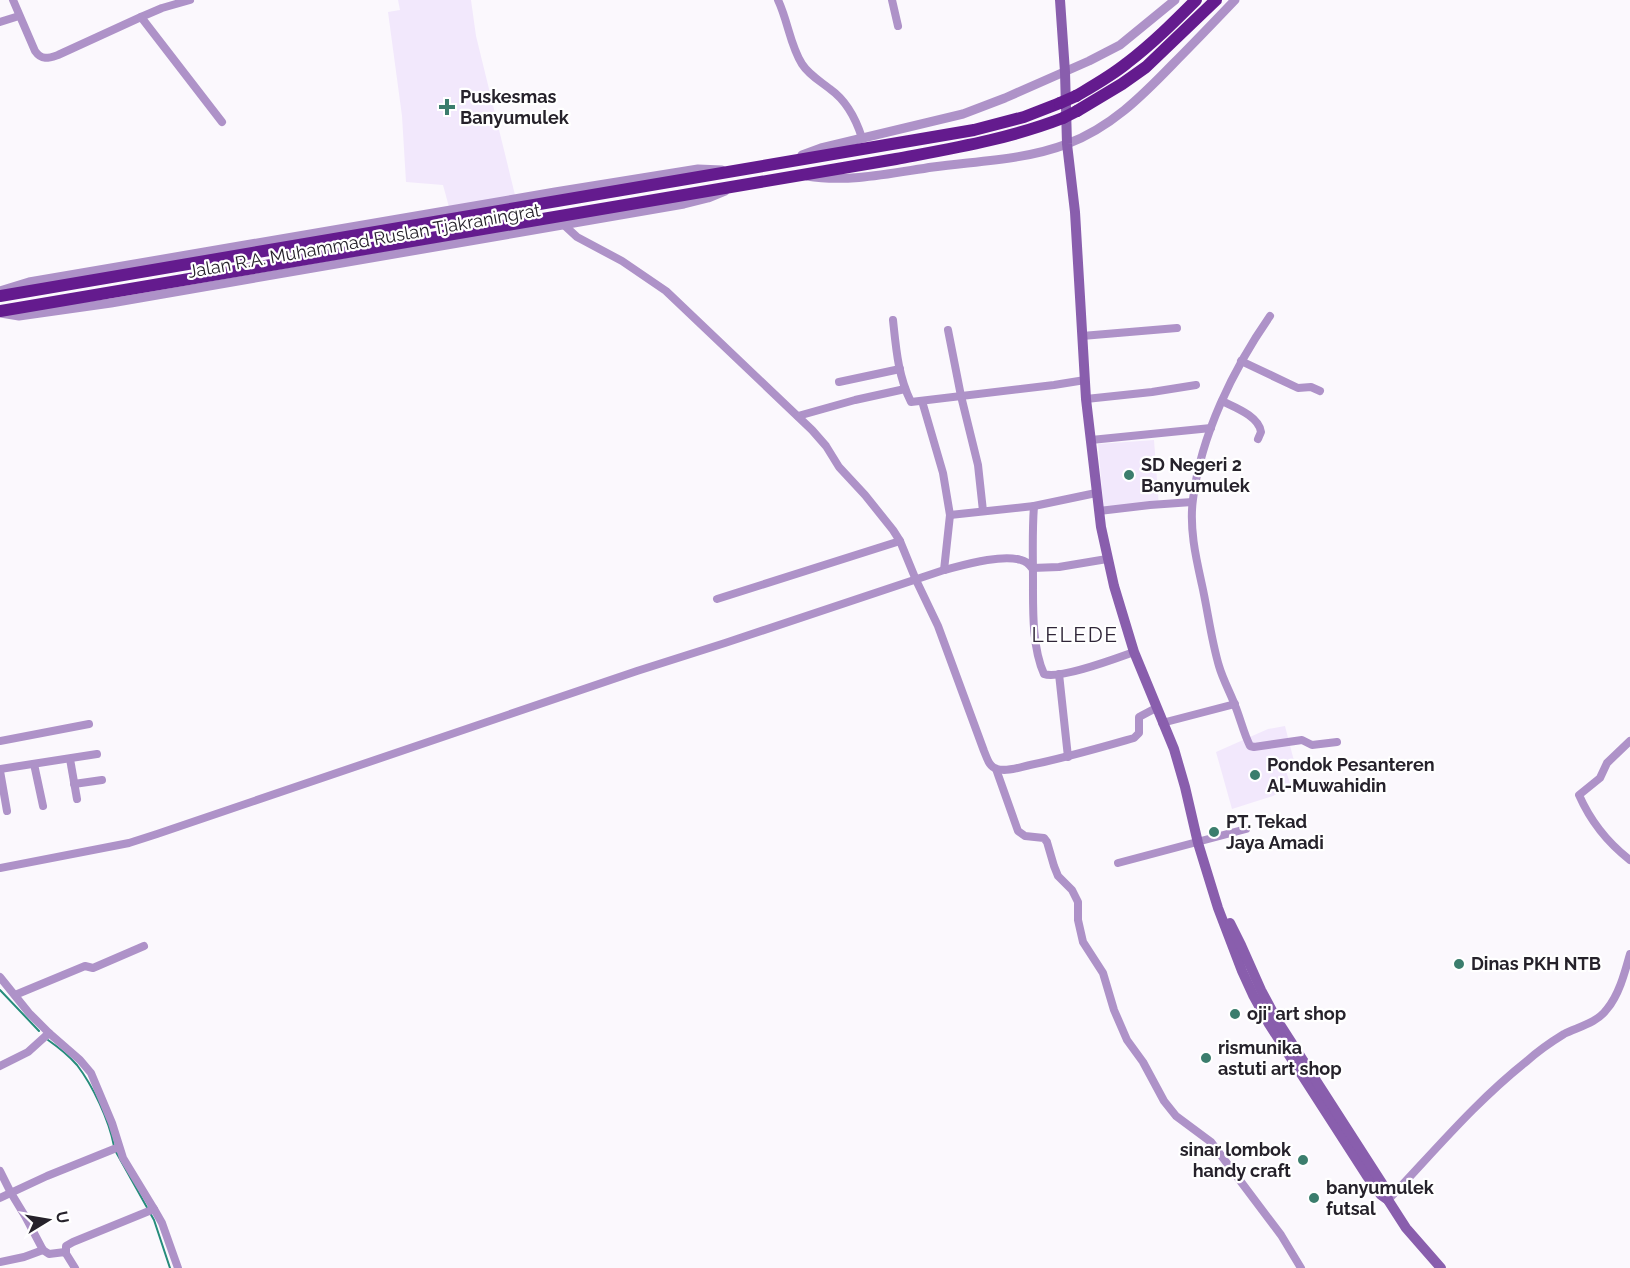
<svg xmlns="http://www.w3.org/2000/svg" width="1630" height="1268" font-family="Raleway,sans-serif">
	<rect width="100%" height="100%" fill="#fbf8fd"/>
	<!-- built -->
	<g fill="#f2e8fc">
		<path d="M 398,0 L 471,0 L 476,36 L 515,195 L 449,207 L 443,185 L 406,182 L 402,116 L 388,12 L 400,10 Z"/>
		<path d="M 1154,440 L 1159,507 L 1104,511 L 1098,444 Z"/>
		<path d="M 1285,726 L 1294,761 L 1284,765 L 1291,786 L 1273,796 L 1232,809 L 1216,752 L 1268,729 Z"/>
	</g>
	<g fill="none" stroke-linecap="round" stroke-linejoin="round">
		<!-- stream -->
		<g stroke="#258c7b" stroke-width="2">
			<path d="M 0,990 L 39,1031"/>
			<path d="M 48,1040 C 58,1047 69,1056 77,1065 C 93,1086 109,1120 114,1146"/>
			<path d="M 116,1152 L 154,1220 L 170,1268"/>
		</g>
		<!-- minor -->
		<g stroke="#ae92c8" stroke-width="8">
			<path d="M 13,0 L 35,51 C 42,61 49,58 58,55 L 141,17 L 162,8 L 190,0"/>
			<path d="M 778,0 C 788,21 790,45 802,64 C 809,75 820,81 830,89 C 847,101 856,119 862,138"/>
			<path d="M 892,0 L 898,26"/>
			<path d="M 141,17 L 222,122"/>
			<path d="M 0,22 L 19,16"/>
			<path d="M 564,225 L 577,237 L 622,261 L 666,291 L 812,430 L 826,446 L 839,467 L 865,495 L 893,530 L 900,541 L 916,580 L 938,626 L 984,751 C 987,758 989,767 997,769 C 1007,772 1020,767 1030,765 C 1065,758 1099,748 1134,738 L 1139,733 L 1139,717 L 1156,708"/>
			<path d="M 1270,316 C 1233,369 1201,435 1193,499 C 1189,528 1196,558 1202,585 C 1208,612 1211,639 1219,666 C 1223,680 1231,694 1236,708 C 1241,721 1244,734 1250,746 L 1254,747 L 1302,740 L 1312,745 L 1337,742"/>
			<path d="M 893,320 C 896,348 898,376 911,402 L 1054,385 L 1085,380"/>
			<path d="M 948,330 L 961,396 L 978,465 L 983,511"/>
			<path d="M 1082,336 L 1177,328"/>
			<path d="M 1241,361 L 1298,388 L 1311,387 L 1320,391"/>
			<path d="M 839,382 L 900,369"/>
			<path d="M 1086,399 L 1152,392 L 1196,385"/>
			<path d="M 922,401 L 943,473 L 950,515 L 944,570"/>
			<path d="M 1222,401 C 1234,407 1259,416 1261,432 L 1258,439"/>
			<path d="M 798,416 L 855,400 L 905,389"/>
			<path d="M 1091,440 L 1211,428"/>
			<path d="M 1034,506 C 1032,531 1033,556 1033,581 C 1033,609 1032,648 1044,674 C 1059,680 1117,658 1134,652"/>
			<path d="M 1099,511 L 1150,505 L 1192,502"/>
			<path d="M 950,515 L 1034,506 L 1096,493"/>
			<path d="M 717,599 L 900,541"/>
			<path d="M 1059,674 L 1068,757"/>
			<path d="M 1162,723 L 1235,704"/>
			<path d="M 0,741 L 89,724"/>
			<path d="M 1630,741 L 1607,763 L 1600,778 L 1579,795 C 1590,820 1608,843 1630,860"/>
			<path d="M 70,759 L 77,799"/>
			<path d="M 34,764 L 43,806"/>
			<path d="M 0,769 L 97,754"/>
			<path d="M 996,769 L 1018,831 L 1025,836 L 1044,838 L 1047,842 L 1054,866 L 1058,876 L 1072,890 L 1078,902 L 1078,920 L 1083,942 L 1103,973 L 1114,1010 L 1127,1040 L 1143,1062 L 1164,1101 L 1176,1116 L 1211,1142 L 1281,1235 L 1301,1268"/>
			<path d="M 0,771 L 7,811"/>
			<path d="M 74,784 L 102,780"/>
			<path d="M 1118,863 L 1246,829"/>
			<path d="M 0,868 L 129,843 L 157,834 L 637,671 L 725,643 L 944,570 C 964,565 1001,554 1021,560 C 1026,561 1029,564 1032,568 L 1059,567 L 1107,559"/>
			<path d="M 0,977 L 29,1013 L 49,1033 L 80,1060 L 91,1073 L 112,1123 L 123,1158 L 154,1209 L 162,1223 L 178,1268"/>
			<path d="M 15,995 L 85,966 L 93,968 L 144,946"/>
			<path d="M 0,1066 L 28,1052 L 49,1033"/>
			<path d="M 0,1171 L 11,1193 L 25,1216 L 43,1250 L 49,1254 L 65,1252 L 75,1268"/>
			<path d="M 0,1198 L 47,1176 L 119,1147"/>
			<path d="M 1388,1200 C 1433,1153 1475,1102 1527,1061 C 1538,1051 1551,1042 1564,1034 C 1578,1027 1597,1023 1607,1009 C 1619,995 1625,972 1630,954"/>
			<path d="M 66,1253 L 66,1246 L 73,1242 L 154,1209"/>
			<path d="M 0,1262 L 24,1257 L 43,1250"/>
		</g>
		<!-- tertiary -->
		<g stroke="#ae92c8" stroke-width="9">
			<path d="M 802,155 L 821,148 L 963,114 L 1005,98 L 1089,61 L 1120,45 L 1175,0"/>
			<path d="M 807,176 C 848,183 892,173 933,167 C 977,161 1025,160 1067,144 C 1110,128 1141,97 1172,65 C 1193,44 1214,22 1235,0"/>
			<path d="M 0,291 L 29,282 L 555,192 L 698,169 L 722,170"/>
			<path d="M 0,313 L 19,316 L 111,303 L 684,204 L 708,198 L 725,191"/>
		</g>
		<!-- secondary -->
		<g stroke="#895ead" stroke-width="10">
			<path d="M 1060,0 L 1065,72 L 1067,144 L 1075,212 L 1086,399 L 1101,527 L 1114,586 L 1134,652 L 1174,749 L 1185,787 L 1198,843 L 1218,908 L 1242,971 L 1253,995 L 1269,1024 L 1367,1176 L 1381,1195 L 1388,1200 L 1406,1228 L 1441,1268"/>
			<path d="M 1230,923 L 1241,945 L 1261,990 L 1277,1020 L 1387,1191 L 1388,1200"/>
		</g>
		<!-- trunk -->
		<g stroke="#641b8e" stroke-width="12">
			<path d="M 1076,96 C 1093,86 1111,76 1127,63 C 1152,44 1174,22 1196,0"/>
			<path d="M 1077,111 L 1122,84 L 1146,67 L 1216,0"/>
			<path d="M 0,296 L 974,130 L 1024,117 L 1060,103"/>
			<path d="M 0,311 L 896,159 C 954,148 1009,139 1063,118"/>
		</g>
		<!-- trunk-bridge -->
		<g stroke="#641b8e" stroke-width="12">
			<path d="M 1060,103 L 1076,96"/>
			<path d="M 1063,118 L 1077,111"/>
		</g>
	</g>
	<!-- markers -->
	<g fill="#3b7d6d" stroke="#fff" stroke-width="2">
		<path d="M444 98h6v6h6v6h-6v6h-6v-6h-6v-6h6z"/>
		<circle cx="1129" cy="475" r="6"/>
		<circle cx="1255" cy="775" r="6"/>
		<circle cx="1214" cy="832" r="6"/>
		<circle cx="1459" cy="964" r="6"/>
		<circle cx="1235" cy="1014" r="6"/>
		<circle cx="1206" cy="1058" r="6"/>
		<circle cx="1303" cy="1160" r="6"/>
		<circle cx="1314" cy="1198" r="6"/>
	</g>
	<g text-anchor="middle" stroke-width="4.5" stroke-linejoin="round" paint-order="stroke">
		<!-- poi labels -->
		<g font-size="18" font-weight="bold" fill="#26222b" stroke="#fff" text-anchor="start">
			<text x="460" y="103">Puskesmas<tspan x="460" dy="21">Banyumulek</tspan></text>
			<text x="1141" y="471">SD Negeri 2<tspan x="1141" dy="21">Banyumulek</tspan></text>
			<text x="1267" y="771">Pondok Pesanteren<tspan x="1267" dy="21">Al-Muwahidin</tspan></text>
			<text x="1226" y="828">PT. Tekad<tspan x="1226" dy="21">Jaya Amadi</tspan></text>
			<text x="1471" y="970">Dinas PKH NTB</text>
			<text x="1247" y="1020">oji' art shop</text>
			<text x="1218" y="1054">rismunika<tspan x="1218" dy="21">astuti art shop</tspan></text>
			<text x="1291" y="1156" text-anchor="end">sinar lombok<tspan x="1291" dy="21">handy craft</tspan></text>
			<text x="1326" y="1194">banyumulek<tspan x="1326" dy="21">futsal</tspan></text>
		</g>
		<!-- street labels -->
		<g font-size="18" fill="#26222b" stroke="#fff">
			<text transform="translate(364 241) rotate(-10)" y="6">Jalan R.A. Muhammad Ruslan Tjakraningrat</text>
		</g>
		<!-- quarter labels -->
		<g font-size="21" letter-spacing="1.5" fill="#2f2538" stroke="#fff">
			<text x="1075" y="642">LELEDE</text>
		</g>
	</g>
	<!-- north arrow -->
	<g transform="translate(48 1220) rotate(79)" stroke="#ffffff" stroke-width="4.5" paint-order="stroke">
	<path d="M0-4.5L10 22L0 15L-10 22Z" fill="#26222b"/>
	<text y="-9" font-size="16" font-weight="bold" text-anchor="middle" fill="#26222b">U</text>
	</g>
</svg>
